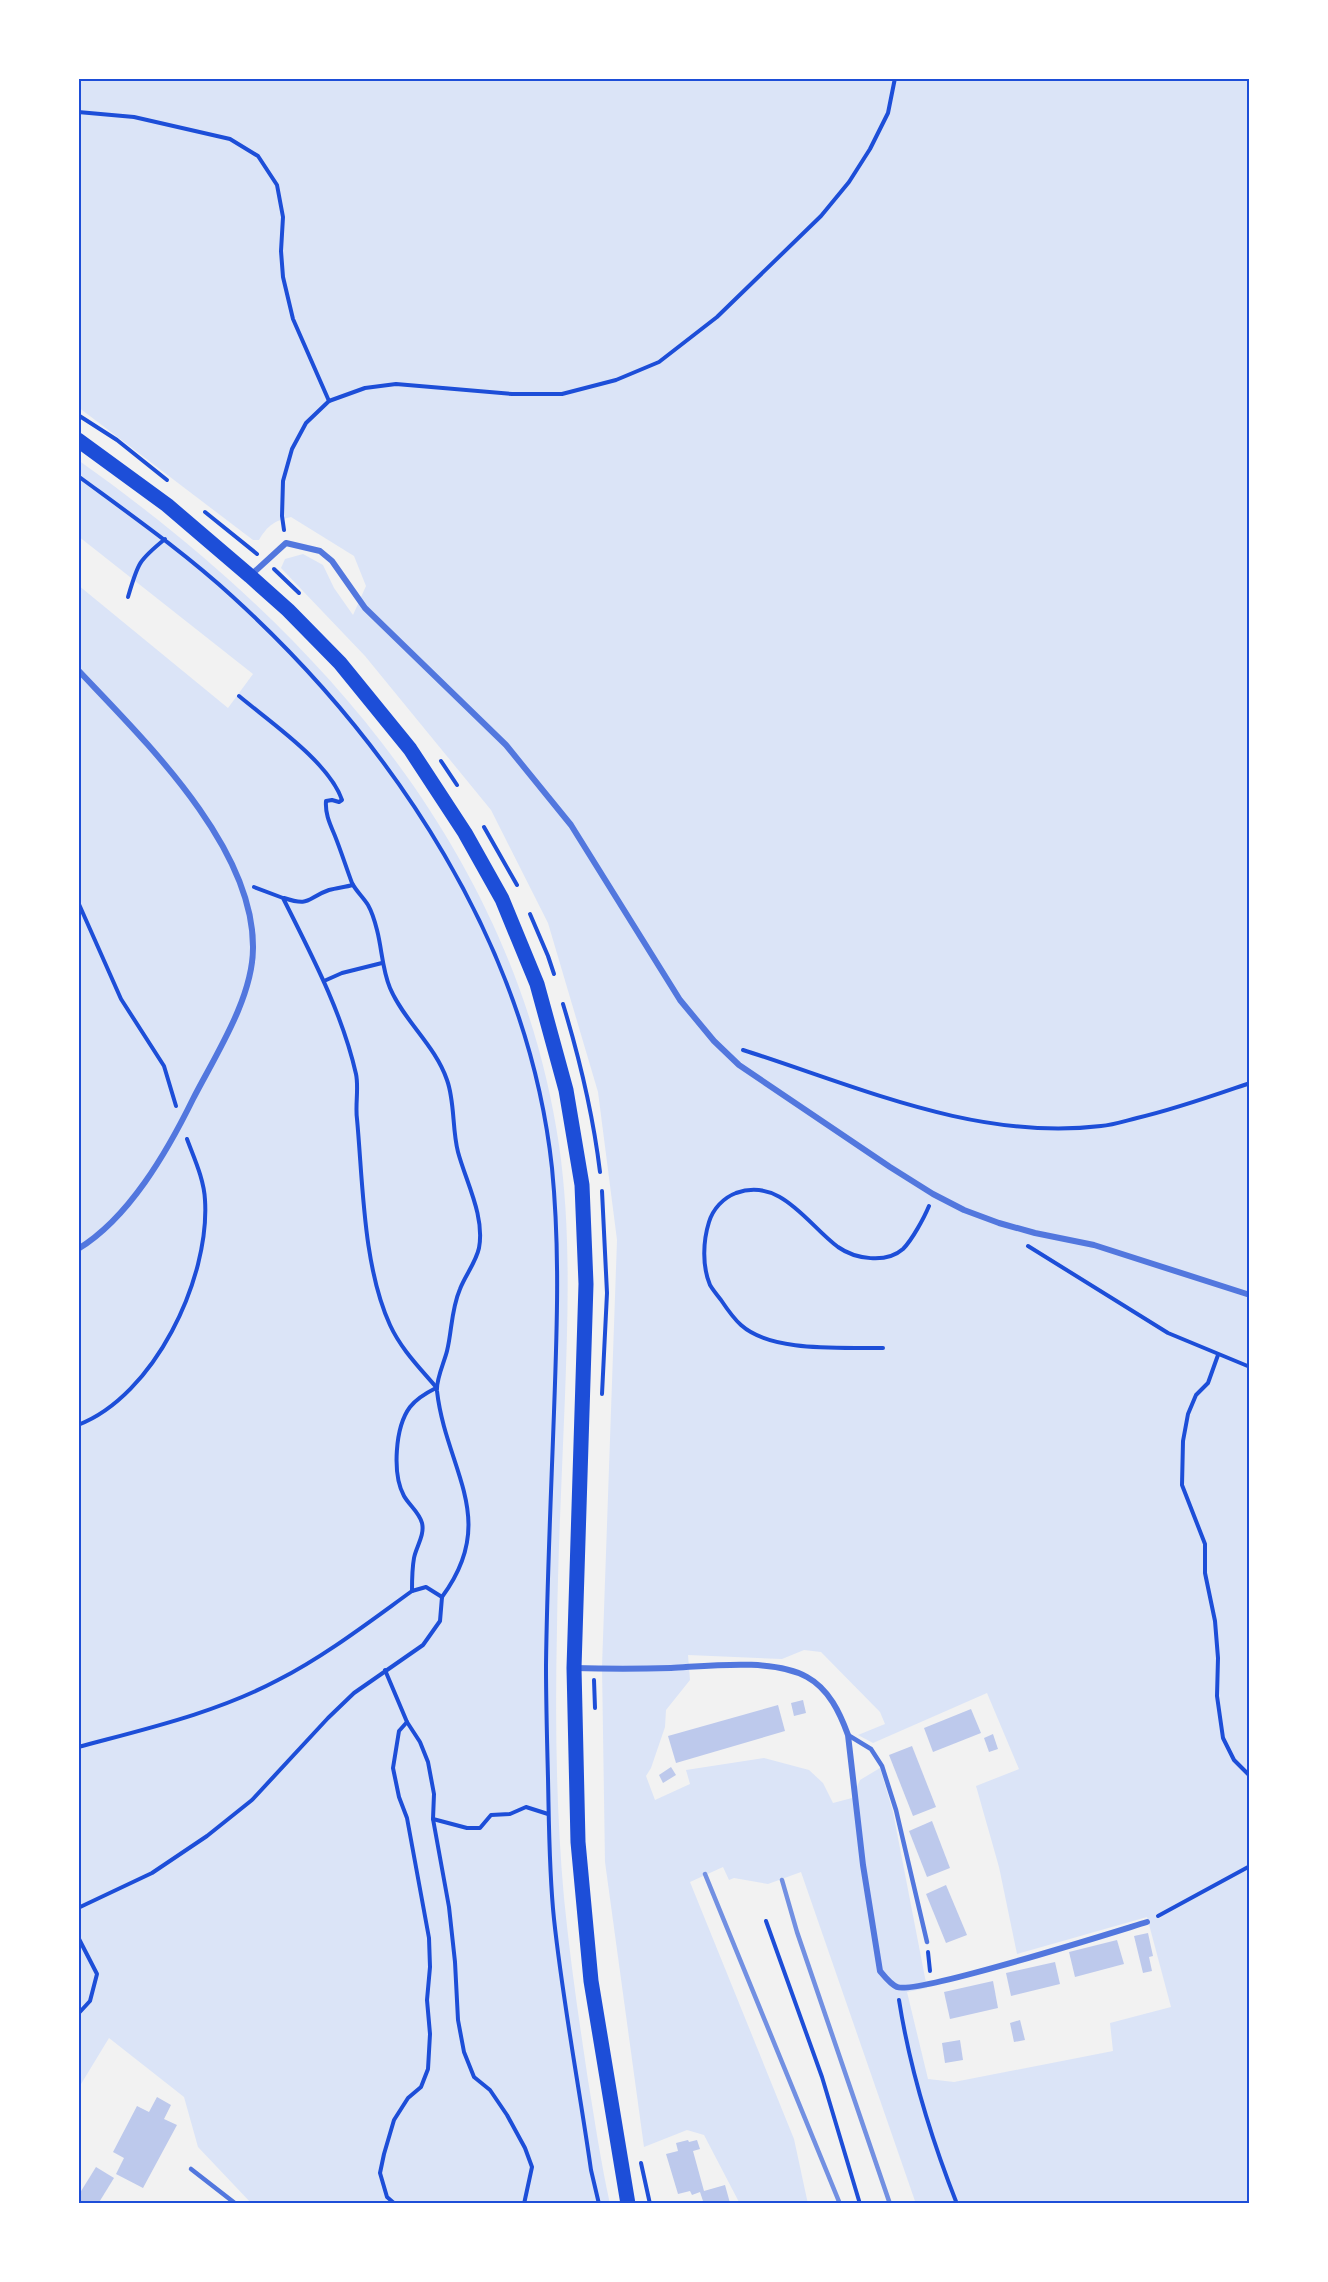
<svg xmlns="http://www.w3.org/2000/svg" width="1328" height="2282" font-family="'Fira Sans Condensed',sans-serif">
	<rect width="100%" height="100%" fill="#f2f2f2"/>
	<!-- green -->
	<g fill="#dbe4f7" fill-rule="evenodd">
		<path d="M 78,78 L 1250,78 L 1250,2204 L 916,2204 L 801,1872 L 768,1884 L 734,1878 L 729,1880 L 723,1867 L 690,1882 L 794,2139 L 808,2204 L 740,2204 L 704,2135 L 687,2130 L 644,2147 L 605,1862 L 602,1667 L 617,1240 L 598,1092 L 548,923 L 491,810 L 365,656 L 281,568 L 285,559 L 303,554 L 323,565 L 334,588 L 353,615 L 366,586 L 354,556 L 291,517 C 274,521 268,525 259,540 L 253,540 L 78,407 ZM 804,1650 L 821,1652 L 880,1712 L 885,1724 L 858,1735 L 873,1743 L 987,1693 L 1019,1769 L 976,1786 L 999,1867 L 1017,1954 L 1147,1917 L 1171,2007 L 1110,2023 L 1113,2051 L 954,2082 L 928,2079 L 907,1992 L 927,1988 L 893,1812 L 880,1768 L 860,1780 L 852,1798 L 833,1803 L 823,1783 L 809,1770 L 764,1758 L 686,1770 L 690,1784 L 655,1800 L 646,1776 L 651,1768 L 665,1727 L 666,1710 L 690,1680 L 688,1655 L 782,1659 Z"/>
		<path d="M 78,460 C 314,627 515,849 559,1145 C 571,1228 568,1312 565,1396 C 562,1473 558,1550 557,1628 C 555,1718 556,1809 564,1898 C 570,1959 579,2020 588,2080 C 595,2122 601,2163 610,2204 L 252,2204 L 198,2147 L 184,2097 L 109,2038 L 78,2089 L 78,585 L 228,708 L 253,674 L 78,536 Z"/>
	</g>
	<!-- building -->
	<g fill="#bdc9ec">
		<path d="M 803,1700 L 806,1713 L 794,1716 L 791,1703 Z"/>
		<path d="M 778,1705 L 785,1731 L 676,1763 L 668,1736 Z"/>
		<path d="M 971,1709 L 981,1733 L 933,1752 L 924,1728 Z"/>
		<path d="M 993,1734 L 998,1749 L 989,1752 L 984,1738 Z"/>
		<path d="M 912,1746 L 936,1807 L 913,1816 L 889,1755 Z"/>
		<path d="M 671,1767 L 676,1775 L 663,1783 L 659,1775 Z"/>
		<path d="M 932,1821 L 950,1868 L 927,1877 L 909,1831 Z"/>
		<path d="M 946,1885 L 967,1935 L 946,1943 L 926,1894 Z"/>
		<path d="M 1148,1933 L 1153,1956 L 1149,1957 L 1152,1971 L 1143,1973 L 1134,1936 Z"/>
		<path d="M 1117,1940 L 1124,1964 L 1075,1977 L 1069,1952 Z"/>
		<path d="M 1055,1962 L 1060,1984 L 1011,1996 L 1006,1973 Z"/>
		<path d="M 993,1981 L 998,2008 L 950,2019 L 944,1992 Z"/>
		<path d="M 1020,2020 L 1025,2040 L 1014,2042 L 1010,2023 Z"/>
		<path d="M 960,2040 L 963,2060 L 945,2063 L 942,2043 Z"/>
		<path d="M 157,2097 L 171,2105 L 164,2119 L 177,2125 L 143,2188 L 116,2174 L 124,2158 L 113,2152 L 137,2106 L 149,2112 Z"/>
		<path d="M 688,2140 L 689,2142 L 697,2140 L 700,2149 L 693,2151 L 704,2191 L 725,2185 L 730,2203 L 704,2204 L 700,2192 L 692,2195 L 690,2191 L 678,2194 L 666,2154 L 678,2151 L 676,2143 Z"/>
		<path d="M 96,2167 L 114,2178 L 98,2204 L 78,2204 L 78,2196 Z"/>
	</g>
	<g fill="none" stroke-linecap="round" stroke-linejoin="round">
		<!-- path -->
		<g stroke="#1d4ed8" stroke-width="4">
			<path d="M 78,112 L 134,117 L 230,139 L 258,156 L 277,185 L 283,217 L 281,251 L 283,277 L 293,319 L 329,401"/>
			<path d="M 78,415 L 117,440 L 167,480"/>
			<path d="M 78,476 C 131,515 185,553 233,597 C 395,745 528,946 552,1168 C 560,1249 557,1330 554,1412 C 551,1496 547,1581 546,1665 C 546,1703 547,1740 548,1778 C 549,1825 549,1872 554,1919 C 563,2003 579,2086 591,2170 L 599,2204"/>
			<path d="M 205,512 L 257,554"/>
			<path d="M 284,530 L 282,516 L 283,481 L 292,449 L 306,423 L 329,401 L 365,388 L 396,384 L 512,394 L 562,394 L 616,380 L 659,362 L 717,317 L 821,216 L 849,182 L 870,149 L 888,113 L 895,78"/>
			<path d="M 274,569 L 299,593"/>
			<path d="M 128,597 C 138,563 138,561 165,539"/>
			<path d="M 239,696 C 270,722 329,762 342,800 L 339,802 L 332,800 L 326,801 C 325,814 330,824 335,836 C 341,851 346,867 352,883 C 356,891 363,897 368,905 C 372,912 375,922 377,930 C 382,949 382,969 390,988 C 404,1021 435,1045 447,1080 C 455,1102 452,1129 458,1152 C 466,1182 485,1216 479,1248 C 476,1262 465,1276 460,1289 C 451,1310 452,1331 447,1351 C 444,1363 436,1379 437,1391 C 446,1470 500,1519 442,1597"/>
			<path d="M 441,761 L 457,785"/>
			<path d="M 484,827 L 517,885"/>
			<path d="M 254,887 L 283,898 C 311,954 342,1012 356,1074 C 359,1088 355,1105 357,1119 C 363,1183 363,1266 390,1325 C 401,1349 419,1367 436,1387"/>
			<path d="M 284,898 C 311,907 306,898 329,890 C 337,888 345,887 353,885"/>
			<path d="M 78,902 L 121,999 L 164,1066 L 176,1106"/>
			<path d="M 530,914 L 548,956 L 554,974"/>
			<path d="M 324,981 L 342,973 L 382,963"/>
			<path d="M 563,1004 C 580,1060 593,1114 600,1172"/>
			<path d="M 743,1050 C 859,1087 977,1141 1101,1126 C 1113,1125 1125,1121 1137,1118 C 1176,1109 1212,1096 1250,1083"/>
			<path d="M 602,1191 L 607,1293 L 602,1394"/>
			<path d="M 1028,1246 L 1168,1333 L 1250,1367"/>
			<path d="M 883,1348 C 843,1347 772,1353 741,1325 C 733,1318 727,1309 721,1300 C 717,1295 713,1290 710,1285 C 702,1266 703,1241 709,1222 C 713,1209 723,1198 736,1193 C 781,1177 807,1224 838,1247 C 855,1259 886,1264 903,1249 C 912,1240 924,1218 929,1206"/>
			<path d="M 1218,1355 L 1208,1383 L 1196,1395 L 1188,1414 L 1183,1441 L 1182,1485 L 1205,1544 L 1205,1573 L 1215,1621 L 1218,1658 L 1217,1696 L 1223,1738 L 1234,1760 L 1250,1776"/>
			<path d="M 78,1425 C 154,1396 210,1279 205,1200 C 204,1179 194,1158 187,1139"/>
			<path d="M 412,1591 C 412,1580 412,1569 414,1558 C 416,1547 425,1535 422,1523 C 419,1512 409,1505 404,1496 C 392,1474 395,1427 410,1407 C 417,1398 426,1393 436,1388"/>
			<path d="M 385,1670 L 407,1722 L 420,1742 L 428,1762 L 434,1794 L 433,1819 L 449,1907 L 455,1962 L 458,2020 L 464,2052 L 474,2077 L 490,2090 L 507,2115 L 525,2148 L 532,2167 L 524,2204"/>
			<path d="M 594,1680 L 595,1708"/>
			<path d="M 78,1747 C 145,1729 216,1713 278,1680 C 325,1656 369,1622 412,1591 L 426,1587 L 442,1597"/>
			<path d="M 433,1819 L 467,1828 L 480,1828 L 491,1815 L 510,1814 L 526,1807 L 548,1814"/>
			<path d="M 78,1908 L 152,1873 L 207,1836 L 252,1800 L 328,1718 L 354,1693 L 423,1645 L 440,1621 L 442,1597"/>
			<path d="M 1158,1916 L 1250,1866"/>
			<path d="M 766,1921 L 822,2077 L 860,2204"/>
			<path d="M 78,1937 L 97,1974 L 90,2001 L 78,2014"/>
			<path d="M 928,1952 L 930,1971"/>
			<path d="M 899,2000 C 910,2070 931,2138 957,2204"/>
			<path d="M 641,2163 L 650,2204"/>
			<path d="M 395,2204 L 387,2197 L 380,2173 L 384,2154 L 394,2120 L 408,2098 L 421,2087 L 428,2069 L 430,2034 L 427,2000 L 430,1967 L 429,1938 L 407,1818 L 399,1797 L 393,1768 L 399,1731 L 407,1722"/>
		</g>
		<!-- service -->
		<g stroke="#5277de" stroke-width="4.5">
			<path d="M 848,1735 L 871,1749 L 882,1766 L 896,1810 L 927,1942"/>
			<path d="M 191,2169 L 236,2204"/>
		</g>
		<!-- minor -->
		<g stroke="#5277de" stroke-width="6">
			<path d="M 251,575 L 286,543 L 320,551 L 332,561 L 365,608 L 506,745 L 571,825 L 680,1000 L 714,1041 L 739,1065 L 890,1167 L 933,1194 L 964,1210 L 999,1223 L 1035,1233 L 1094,1245 L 1250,1295"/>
			<path d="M 78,670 C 144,740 254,846 253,948 C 253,998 215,1056 193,1099 C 167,1152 129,1218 78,1249"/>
			<path d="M 574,1668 C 607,1669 639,1669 671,1668 C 709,1666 773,1658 807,1677 C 829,1689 840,1713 848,1735 L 863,1865 L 880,1971 C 885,1977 890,1984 897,1987 C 916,1995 1114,1932 1147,1922"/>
		</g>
		<!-- primary -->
		<path stroke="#1d4ed8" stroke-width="15" d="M 78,440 L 167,505 L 250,576 L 288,610 L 340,663 L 410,749 L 465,833 L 502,899 L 537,984 L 566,1090 L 582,1185 L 586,1284 L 574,1668 L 578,1842 L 591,1981 L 628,2204"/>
		<!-- rail -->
		<g stroke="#7290e2" stroke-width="4.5">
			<path d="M 705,1874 L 840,2204"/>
			<path d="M 782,1880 L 797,1932 L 890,2204"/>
		</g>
	</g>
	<!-- border -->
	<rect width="1328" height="2282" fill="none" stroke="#ffffff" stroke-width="159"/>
	<rect x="80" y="80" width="1168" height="2122" fill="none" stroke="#1d4ed8" stroke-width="2"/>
</svg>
